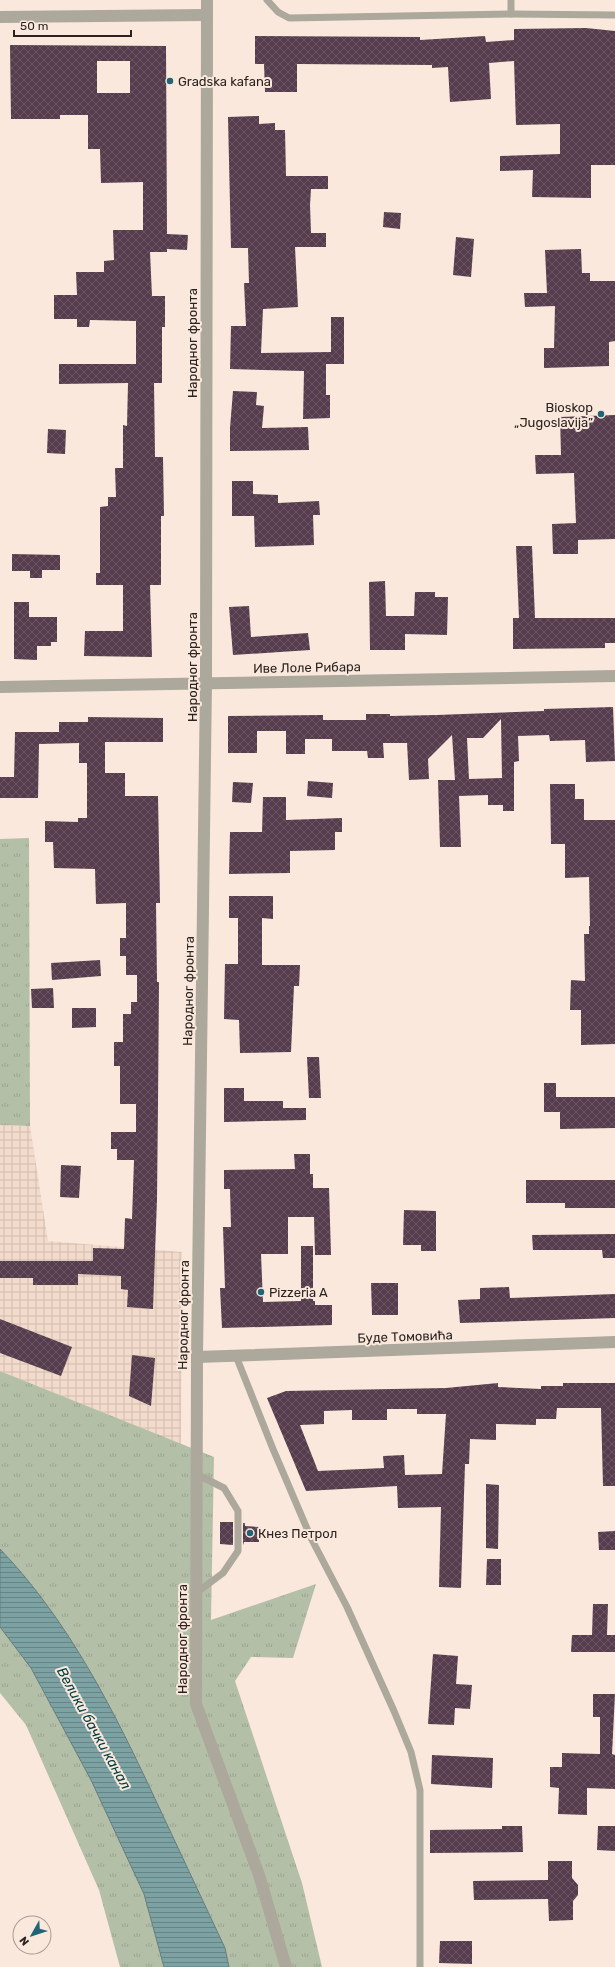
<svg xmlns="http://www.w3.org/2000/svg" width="615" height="1967" font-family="Rubik,sans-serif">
	<defs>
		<pattern id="industrial-grid" width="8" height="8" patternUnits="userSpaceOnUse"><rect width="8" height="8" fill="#f3dbcc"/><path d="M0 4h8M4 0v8" fill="none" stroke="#d0bcaf"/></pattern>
		<pattern id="grass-tufts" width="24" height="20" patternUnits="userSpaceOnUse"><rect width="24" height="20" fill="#b4bfa8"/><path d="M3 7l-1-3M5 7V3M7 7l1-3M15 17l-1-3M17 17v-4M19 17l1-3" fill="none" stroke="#9ba490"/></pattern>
		<pattern id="water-rules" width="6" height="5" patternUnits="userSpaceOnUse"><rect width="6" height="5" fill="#7da2a4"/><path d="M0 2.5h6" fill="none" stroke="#678485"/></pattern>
		<pattern id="building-cross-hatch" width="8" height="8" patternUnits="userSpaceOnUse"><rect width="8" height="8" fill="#553d4d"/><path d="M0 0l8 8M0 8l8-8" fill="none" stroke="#6a5763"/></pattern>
	</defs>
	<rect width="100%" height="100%" fill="#fae8dd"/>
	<!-- industrial -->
	<path fill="url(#industrial-grid)" d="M 0,1125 L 30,1126 L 48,1241 L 182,1252 L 181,1444 L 0,1371 Z"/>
	<!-- grass -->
	<g fill="url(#grass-tufts)">
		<path d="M 29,838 L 30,1126 L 0,1125 L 0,839 Z"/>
		<path d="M 0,1371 L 214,1457 L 211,1620 L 316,1584 L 293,1658 L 251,1657 L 235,1681 L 302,1883 L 322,1967 L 229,1967 L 225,1948 C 202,1900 180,1851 157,1803 C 115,1713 69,1622 0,1549 Z"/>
		<path d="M 0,1627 L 31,1668 L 91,1780 L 144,1894 L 164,1967 L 120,1967 L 99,1890 L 26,1725 L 0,1693 Z"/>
	</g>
	<!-- water -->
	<path fill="url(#water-rules)" stroke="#647c7c" d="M 0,1549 C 70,1622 115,1713 157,1803 C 180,1851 202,1900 225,1948 L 229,1967 L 164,1967 L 144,1894 L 91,1780 L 31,1668 L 0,1627 Z"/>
	<!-- building -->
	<g fill="url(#building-cross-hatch)" fill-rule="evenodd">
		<path d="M 586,28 L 615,31 L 615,165 L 591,165 L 591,198 L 532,197 L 533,170 L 500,171 L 500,156 L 560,154 L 560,124 L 516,125 L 514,61 L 489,63 L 491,99 L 450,102 L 448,67 L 432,68 L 432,65 L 297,64 L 297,92 L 265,92 L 264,64 L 255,64 L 255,36 L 420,37 L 420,40 L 485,36 L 486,42 L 514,40 L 514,29 Z"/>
		<path d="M 10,45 L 166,46 L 167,234 L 188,235 L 187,250 L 167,249 L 167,252 L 150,252 L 152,296 L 165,296 L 165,327 L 162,327 L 162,383 L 154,383 L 155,457 L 163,457 L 164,516 L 161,516 L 161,585 L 150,585 L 152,657 L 84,656 L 85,631 L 123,631 L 123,585 L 96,585 L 96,573 L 100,573 L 100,507 L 108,506 L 108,497 L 116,497 L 115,468 L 123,468 L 123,425 L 127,426 L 128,383 L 59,384 L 59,364 L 136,364 L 136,321 L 90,320 L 89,327 L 77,327 L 77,319 L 54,319 L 54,295 L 77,295 L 76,272 L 104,272 L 104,261 L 114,260 L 113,230 L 143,230 L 143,182 L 101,183 L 100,149 L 88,149 L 88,115 L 60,115 L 60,119 L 11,119 ZM 97,61 L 130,61 L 130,93 L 97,93 Z"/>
		<path d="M 259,116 L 259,124 L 275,123 L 275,130 L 285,130 L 286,176 L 328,176 L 328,189 L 311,189 L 310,205 L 311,233 L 326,233 L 326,247 L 295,247 L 298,307 L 263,309 L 261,353 L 331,352 L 331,317 L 344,317 L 344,364 L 326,364 L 326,395 L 330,395 L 330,418 L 303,419 L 304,371 L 230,369 L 231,326 L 246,326 L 244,283 L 249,283 L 248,248 L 231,248 L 228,117 Z"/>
		<path d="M 384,212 L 401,213 L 400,229 L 383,227 Z"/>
		<path d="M 456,237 L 474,239 L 471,277 L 453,275 Z"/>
		<path d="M 581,249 L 582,273 L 590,273 L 590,281 L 615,281 L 615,341 L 609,342 L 609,366 L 544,368 L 544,348 L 554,348 L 555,306 L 525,307 L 524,293 L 547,293 L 545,250 Z"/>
		<path d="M 233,391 L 257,392 L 256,405 L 264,406 L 262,428 L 308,427 L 309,450 L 230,451 L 230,428 Z"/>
		<path d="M 615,415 L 615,539 L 578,540 L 578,554 L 553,554 L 552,524 L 576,523 L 574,473 L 536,474 L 535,455 L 561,455 L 560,417 Z"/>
		<path d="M 48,429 L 66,430 L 65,454 L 47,453 Z"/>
		<path d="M 232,481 L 253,481 L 253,494 L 278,495 L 278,503 L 319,501 L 320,515 L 313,515 L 314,545 L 255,547 L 254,516 L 232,516 Z"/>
		<path d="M 516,546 L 532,546 L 535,618 L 615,618 L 615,643 L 605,643 L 605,648 L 513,649 L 513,618 L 519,618 Z"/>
		<path d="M 12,554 L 60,555 L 60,570 L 42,570 L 42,578 L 30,578 L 30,571 L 12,571 Z"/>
		<path d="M 385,581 L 386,616 L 414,616 L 415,592 L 435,592 L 435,597 L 448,597 L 447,635 L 405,634 L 405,650 L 370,650 L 369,582 Z"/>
		<path d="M 14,602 L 29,602 L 29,617 L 57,617 L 57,642 L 51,642 L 51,646 L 37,646 L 37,660 L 14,659 Z"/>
		<path d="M 249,606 L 251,637 L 308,633 L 310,650 L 233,655 L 229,607 Z"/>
		<path d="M 613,707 L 615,761 L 586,762 L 585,740 L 550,741 L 549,735 L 518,736 L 519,761 L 514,762 L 514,811 L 503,811 L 503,805 L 488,805 L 488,795 L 459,796 L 461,847 L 440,847 L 438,780 L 455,780 L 452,735 L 428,759 L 429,779 L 409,780 L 407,743 L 383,743 L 384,758 L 368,758 L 367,751 L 332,751 L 332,739 L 305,739 L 305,754 L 286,754 L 286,731 L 257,731 L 257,753 L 228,753 L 228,716 L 323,715 L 323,720 L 366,720 L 366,714 L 390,714 L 390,716 L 437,715 L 544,711 L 544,709 ZM 501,719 L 502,778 L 469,779 L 467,738 L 483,738 Z"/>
		<path d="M 88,717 L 163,718 L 163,742 L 105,742 L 105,773 L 125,773 L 125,796 L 158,796 L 160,903 L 156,903 L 157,982 L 159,982 L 158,1104 L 157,1199 L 153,1309 L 127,1307 L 128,1290 L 121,1289 L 121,1276 L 78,1274 L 78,1285 L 33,1285 L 33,1278 L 0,1278 L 0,1261 L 93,1261 L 93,1248 L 124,1249 L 125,1218 L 132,1219 L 134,1160 L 117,1160 L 117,1149 L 111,1149 L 111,1132 L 136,1132 L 136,1104 L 120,1104 L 120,1066 L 114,1066 L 114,1042 L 123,1042 L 123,1014 L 131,1014 L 131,1002 L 137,1002 L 137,975 L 126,975 L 126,956 L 120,956 L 120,938 L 126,938 L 126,903 L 96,904 L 95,869 L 54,868 L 53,842 L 45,842 L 45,821 L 78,822 L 78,818 L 87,818 L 87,763 L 79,763 L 79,743 L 39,744 L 38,798 L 0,798 L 0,777 L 14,777 L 15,732 L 59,732 L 59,722 L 88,722 Z"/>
		<path d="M 308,781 L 333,783 L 332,798 L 307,796 Z"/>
		<path d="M 233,782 L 253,783 L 251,803 L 232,802 Z"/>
		<path d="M 550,784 L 575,784 L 575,799 L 584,799 L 584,820 L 615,820 L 615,1044 L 581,1045 L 581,1010 L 570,1010 L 571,980 L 585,981 L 584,934 L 589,934 L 589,926 L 590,926 L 589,877 L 565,878 L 565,844 L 551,844 Z"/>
		<path d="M 263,797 L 286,797 L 286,820 L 342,818 L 342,832 L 335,832 L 335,850 L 290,851 L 290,873 L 229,874 L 230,832 L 262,832 Z"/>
		<path d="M 229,896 L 273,896 L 273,919 L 262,918 L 262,965 L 300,965 L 299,986 L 294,986 L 291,1052 L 240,1053 L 239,1020 L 224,1019 L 225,964 L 238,964 L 238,918 L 229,918 Z"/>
		<path d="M 100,960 L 101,976 L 52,980 L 51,963 Z"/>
		<path d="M 53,988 L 54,1008 L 32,1008 L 31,989 Z"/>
		<path d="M 72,1008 L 96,1008 L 96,1027 L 72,1028 Z"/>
		<path d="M 307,1057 L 319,1057 L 321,1098 L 309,1098 Z"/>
		<path d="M 544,1083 L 556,1083 L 556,1097 L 615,1097 L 615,1128 L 560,1129 L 560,1112 L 544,1112 Z"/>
		<path d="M 224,1088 L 244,1088 L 244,1101 L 283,1101 L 283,1108 L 306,1108 L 306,1120 L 224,1122 Z"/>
		<path d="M 294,1154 L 310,1154 L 310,1174 L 313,1174 L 313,1188 L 329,1188 L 331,1255 L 315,1255 L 314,1217 L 288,1217 L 288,1254 L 261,1254 L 263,1302 L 301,1301 L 301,1246 L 313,1246 L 313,1301 L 315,1301 L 315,1305 L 332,1305 L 332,1325 L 222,1328 L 220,1288 L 225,1288 L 223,1227 L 231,1227 L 230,1189 L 224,1189 L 224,1170 L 295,1169 Z"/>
		<path d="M 61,1165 L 81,1166 L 79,1198 L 60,1197 Z"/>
		<path d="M 526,1180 L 615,1180 L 615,1208 L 565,1208 L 565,1203 L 526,1203 Z"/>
		<path d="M 404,1210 L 436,1211 L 436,1251 L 421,1251 L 421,1245 L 403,1245 Z"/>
		<path d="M 615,1234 L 615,1258 L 603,1258 L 602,1250 L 533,1250 L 532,1235 Z"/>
		<path d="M 371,1283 L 398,1283 L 398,1315 L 372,1315 Z"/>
		<path d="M 509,1287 L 510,1298 L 615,1294 L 615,1318 L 460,1323 L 458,1300 L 480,1299 L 480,1288 Z"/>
		<path d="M 0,1319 L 72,1347 L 61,1376 L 0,1353 Z"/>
		<path d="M 132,1355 L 155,1358 L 151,1406 L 129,1396 Z"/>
		<path d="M 498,1383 L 498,1387 L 541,1389 L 541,1386 L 563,1386 L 563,1383 L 615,1383 L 615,1486 L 603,1486 L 601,1408 L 557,1408 L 556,1419 L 536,1419 L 536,1425 L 496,1424 L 496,1440 L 470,1439 L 469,1464 L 465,1464 L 461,1588 L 439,1587 L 441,1507 L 398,1508 L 397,1486 L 306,1491 L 267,1398 L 286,1391 L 446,1388 ZM 387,1409 L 417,1409 L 417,1414 L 446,1414 L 442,1474 L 405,1475 L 404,1455 L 383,1456 L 384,1468 L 318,1471 L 300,1425 L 324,1424 L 324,1411 L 352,1410 L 352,1420 L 387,1420 Z"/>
		<path d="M 486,1484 L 499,1485 L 498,1549 L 486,1548 Z"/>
		<path d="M 220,1522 L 233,1522 L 233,1545 L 220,1544 Z"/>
		<path d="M 243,1523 L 245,1523 L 245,1526 L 259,1527 L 259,1542 L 244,1542 L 243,1545 Z"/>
		<path d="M 615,1531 L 615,1550 L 599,1550 L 598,1532 Z"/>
		<path d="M 487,1559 L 501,1559 L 501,1585 L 486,1585 Z"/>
		<path d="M 593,1604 L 608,1604 L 607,1635 L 615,1635 L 615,1652 L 571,1652 L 572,1635 L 592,1635 Z"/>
		<path d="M 433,1654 L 458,1656 L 456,1684 L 472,1685 L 470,1709 L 455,1708 L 454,1725 L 428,1724 Z"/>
		<path d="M 593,1694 L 615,1694 L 612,1754 L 615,1755 L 615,1789 L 587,1788 L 587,1815 L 558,1814 L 559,1788 L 550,1787 L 550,1767 L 562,1767 L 562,1753 L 600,1754 L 600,1717 L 593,1717 Z"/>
		<path d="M 432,1755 L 493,1758 L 492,1788 L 431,1784 Z"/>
		<path d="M 502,1826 L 522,1826 L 523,1852 L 430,1853 L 430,1830 L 502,1829 Z"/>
		<path d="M 598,1826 L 615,1826 L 615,1851 L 597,1850 Z"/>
		<path d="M 548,1861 L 572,1861 L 572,1878 L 578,1885 L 578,1895 L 573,1901 L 573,1920 L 549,1921 L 548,1899 L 474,1900 L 473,1881 L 548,1880 Z"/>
		<path d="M 440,1941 L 472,1941 L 472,1964 L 439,1963 Z"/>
	</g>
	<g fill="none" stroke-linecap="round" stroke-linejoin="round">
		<!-- lane -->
		<g stroke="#aca89b" stroke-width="7">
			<path d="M 267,0 L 278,12 L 289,18 L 511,14 L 615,15"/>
			<path d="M 511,0 L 511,14"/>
			<path d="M 236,1356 L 273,1449 L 311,1538 L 347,1607 L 394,1711 L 411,1752 L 420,1790 L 420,1967"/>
			<path d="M 196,1474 L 224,1488 L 238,1511 L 238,1551 L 223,1573 L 196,1593"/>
		</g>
		<!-- street -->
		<g stroke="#aca89b" stroke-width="12">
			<path d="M 207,0 L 206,683 L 197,1357 L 196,1704 L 259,1875 L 286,1967"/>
			<path d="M 0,17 L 206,15"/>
			<path d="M 0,687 L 615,676"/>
			<path d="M 197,1357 L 615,1342"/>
		</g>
	</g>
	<!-- markers -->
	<g fill="#206576" stroke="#fae8dd" stroke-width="1.5">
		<circle cx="170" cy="81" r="4"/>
		<circle cx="601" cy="414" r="4"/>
		<circle cx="261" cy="1292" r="4"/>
		<circle cx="250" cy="1533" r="4"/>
	</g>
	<g text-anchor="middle" stroke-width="4" stroke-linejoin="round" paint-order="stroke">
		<!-- poi labels -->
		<g font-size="13" fill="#2a231f" stroke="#fae8dd" text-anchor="start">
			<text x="178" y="86">Gradska kafana</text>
			<text x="593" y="412" text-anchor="end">Bioskop<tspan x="593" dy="15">„Jugoslavija”</tspan></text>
			<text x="269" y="1297">Pizzeria A</text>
			<text x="258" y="1538">Кнез Петрол</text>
		</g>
		<!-- street labels -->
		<g font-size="13" fill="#2a231f" stroke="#fae8dd">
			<text transform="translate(192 343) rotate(-90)" y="5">Народног фронта</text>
			<text transform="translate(192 667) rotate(-90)" y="5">Народног фронта</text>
			<text transform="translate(307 667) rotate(-1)" y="5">Иве Лоле Рибара</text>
			<text transform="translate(188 991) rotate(-89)" y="5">Народног фронта</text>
			<text transform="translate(183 1315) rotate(-89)" y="5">Народног фронта</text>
			<text transform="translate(405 1336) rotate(-2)" y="5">Буде Томовића</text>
			<text transform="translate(182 1639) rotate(-90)" y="5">Народног фронта</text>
		</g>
		<!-- water labels -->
		<g font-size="14" font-style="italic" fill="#004042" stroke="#fae8dd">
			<text transform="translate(94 1728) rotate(61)" y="5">Велики бачки канал</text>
		</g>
	</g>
	<!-- north arrow -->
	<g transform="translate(32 1935) rotate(231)"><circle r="19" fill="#fae8dd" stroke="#a79991"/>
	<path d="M0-3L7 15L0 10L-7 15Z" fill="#206576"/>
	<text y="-6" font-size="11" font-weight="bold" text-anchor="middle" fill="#2a231f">N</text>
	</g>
	<!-- scale -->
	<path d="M14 30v6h117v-6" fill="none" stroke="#2a231f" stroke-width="2"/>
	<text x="20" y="30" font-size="12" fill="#2a231f" stroke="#fae8dd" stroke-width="3" paint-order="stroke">50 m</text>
</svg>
